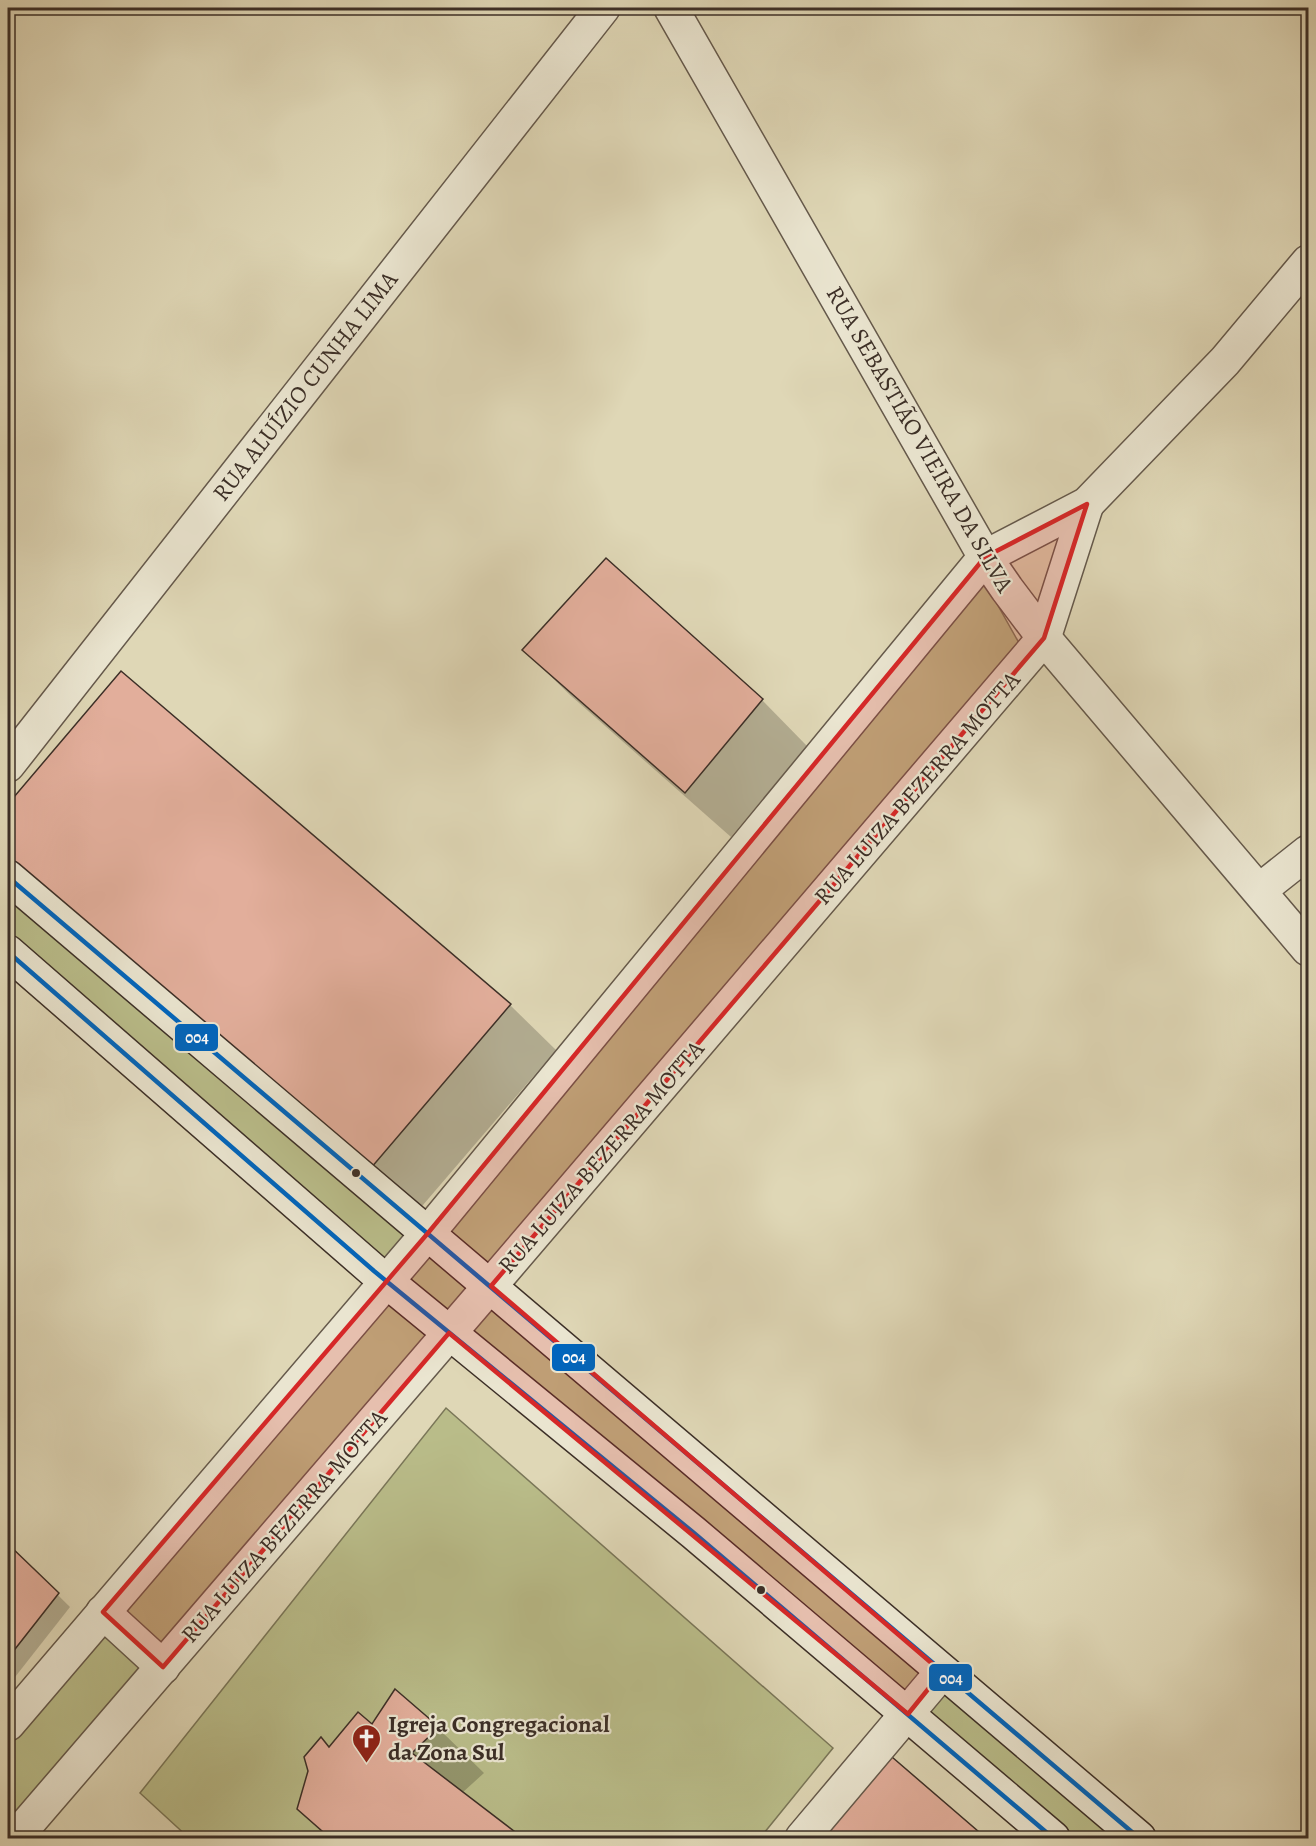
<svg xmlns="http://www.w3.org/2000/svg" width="1316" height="1846" font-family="Alegreya,serif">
	<rect width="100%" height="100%" fill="#dfd7b6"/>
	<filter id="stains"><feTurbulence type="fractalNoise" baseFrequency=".00333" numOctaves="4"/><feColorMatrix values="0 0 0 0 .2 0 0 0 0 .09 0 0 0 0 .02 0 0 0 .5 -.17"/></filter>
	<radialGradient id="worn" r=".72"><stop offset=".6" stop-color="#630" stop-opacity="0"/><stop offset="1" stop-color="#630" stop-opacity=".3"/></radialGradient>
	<!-- green -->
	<g fill="#b9bc89" stroke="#7a7658" stroke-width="1.5">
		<path d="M 982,577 L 1019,643 L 487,1266 L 447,1230 Z"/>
		<path d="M 8,886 L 417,1234 L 384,1273 L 8,934 Z"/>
		<path d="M 428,1245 L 934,1673 L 905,1704 L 398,1277 Z"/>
		<path d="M 386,1300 L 426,1336 L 8,1831 L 8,1741 Z"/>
		<path d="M 446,1408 L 833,1748 L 760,1838 L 189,1838 L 140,1793 Z"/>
		<path d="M 946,1683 L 1126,1838 L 1060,1838 L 918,1715 Z"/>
	</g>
	<!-- shadow -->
	<g fill="#0003">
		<path d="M 524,650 L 762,700 L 807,746 L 731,837 L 570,695 Z"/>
		<path d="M 121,673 L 510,1005 L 556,1050 L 411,1219 L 8,875 L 8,807 Z"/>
		<path d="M 8,1546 L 70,1607 L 8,1686 Z"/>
		<path d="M 395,1692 L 438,1728 L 484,1773 L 462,1793 L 521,1838 L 328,1838 L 298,1809 L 330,1749 L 372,1726 Z"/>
		<path d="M 893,1759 L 984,1838 L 824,1838 Z"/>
	</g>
	<!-- building -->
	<g fill="#e2ae9b" stroke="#3c2f27" stroke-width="1.5">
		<path d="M 606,558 L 763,699 L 685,793 L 522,650 Z"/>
		<path d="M 121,671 L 511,1004 L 365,1175 L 8,872 L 8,804 Z"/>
		<path d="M 8,1544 L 59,1593 L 8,1658 Z"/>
		<path d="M 395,1689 L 439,1727 L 412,1753 L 523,1838 L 330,1838 L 297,1809 L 308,1771 L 304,1757 L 321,1737 L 329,1747 L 358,1712 L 372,1724 Z"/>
		<path d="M 892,1757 L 986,1838 L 822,1838 Z"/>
	</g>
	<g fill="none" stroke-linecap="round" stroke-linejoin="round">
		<defs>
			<g id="minor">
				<path d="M 671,8 L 985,557 L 1007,589 L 1044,638 L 1308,949"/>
				<path d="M 8,765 L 603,8"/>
				<path d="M 1260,890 L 1308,852"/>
				<path d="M 428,1233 L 985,557 L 1087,504 L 1225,361 L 1308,262"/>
				<path d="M 490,1286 L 1044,638 L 1087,504"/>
				<path d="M 802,1838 L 942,1672"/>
			</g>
			<g id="tertiary">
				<path d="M 103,1612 L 163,1667"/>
				<path d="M 8,1724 L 428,1233"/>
				<path d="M 15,1838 L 490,1286"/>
			</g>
			<g id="secondary">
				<path d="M 8,877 L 1139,1838"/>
				<path d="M 8,952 L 374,1271 L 694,1533 L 1053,1838"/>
			</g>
		</defs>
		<!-- minor casing -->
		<use href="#minor" stroke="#65594b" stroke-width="36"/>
		<!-- tertiary casing -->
		<use href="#tertiary" stroke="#65594b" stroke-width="36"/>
		<!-- secondary casing -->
		<use href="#secondary" stroke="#3c2f27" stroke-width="36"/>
		<!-- minor -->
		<use href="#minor" stroke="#eae5d0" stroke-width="33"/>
		<!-- tertiary -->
		<use href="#tertiary" stroke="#eae5d0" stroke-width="33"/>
		<!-- secondary -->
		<use href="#secondary" stroke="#eae5d0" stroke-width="33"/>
		<defs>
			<g id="bus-1">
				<path d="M 8,877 L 1139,1838"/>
				<path d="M 8,952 L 374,1271 L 694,1533 L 1053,1838"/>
			</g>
		</defs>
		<!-- bus-1 casing -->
		<use href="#bus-1" stroke="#eae5d0" stroke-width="9"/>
		<!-- bus-1 -->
		<use href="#bus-1" stroke="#0065bd" stroke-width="4.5"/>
	</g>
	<!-- marked area -->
	<path fill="#d62828" fill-opacity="0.2" stroke="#d62828" stroke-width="4.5" stroke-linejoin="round" d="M 1087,504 L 1044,638 L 491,1286 L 942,1672 L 908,1714 L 449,1333 L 163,1667 L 103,1612 L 428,1233 L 985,557 Z"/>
	<!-- icons -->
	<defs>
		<symbol id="church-pin" viewBox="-11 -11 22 30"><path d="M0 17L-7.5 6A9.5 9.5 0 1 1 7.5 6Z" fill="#8f2418" stroke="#eae5d0"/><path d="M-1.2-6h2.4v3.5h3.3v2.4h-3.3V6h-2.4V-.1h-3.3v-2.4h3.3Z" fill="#fff"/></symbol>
	</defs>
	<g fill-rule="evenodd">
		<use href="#church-pin" x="350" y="1722" width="33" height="45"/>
	</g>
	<!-- markers -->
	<g fill="#3c2f27" stroke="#eae5d0" stroke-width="2">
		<circle cx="356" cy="1173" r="5"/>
		<circle cx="761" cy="1590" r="5"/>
	</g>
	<g text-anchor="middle" stroke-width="4.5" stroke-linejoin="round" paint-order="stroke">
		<!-- street labels -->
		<g font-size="24" fill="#3c2f27" stroke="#eae5d0">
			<text transform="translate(305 386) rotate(-52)" y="8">RUA ALUÍZIO CUNHA LIMA</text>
			<text transform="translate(920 439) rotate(60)" y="8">RUA SEBASTIÃO VIEIRA DA SILVA</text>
			<text transform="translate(917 788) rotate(-49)" y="8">RUA LUIZA BEZERRA MOTTA</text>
			<text transform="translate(601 1157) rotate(-49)" y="8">RUA LUIZA BEZERRA MOTTA</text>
			<text transform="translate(284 1526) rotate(-49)" y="8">RUA LUIZA BEZERRA MOTTA</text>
		</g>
		<!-- poi labels -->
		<g font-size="24" font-weight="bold" fill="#3c2f27" stroke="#eae5d0" text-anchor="start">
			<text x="388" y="1732">Igreja Congregacional<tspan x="388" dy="28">da Zona Sul</tspan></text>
		</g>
	</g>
	<g stroke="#eae5d0" stroke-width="2">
		<rect x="174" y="1023" width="45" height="29" rx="6" fill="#0065bd"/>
		<rect x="551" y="1343" width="45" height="29" rx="6" fill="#0065bd"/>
		<rect x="928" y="1663" width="45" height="29" rx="6" fill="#0065bd"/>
	</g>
	<g font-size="16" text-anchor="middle" font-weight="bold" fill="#fff">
		<text x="197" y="1043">004</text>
		<text x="574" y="1363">004</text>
		<text x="951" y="1684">004</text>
	</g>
	<!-- margin -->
	<rect width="1316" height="1846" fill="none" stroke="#dfd7b6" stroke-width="30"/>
	<rect x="9" y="9" width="1298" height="1828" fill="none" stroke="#3c2f27" stroke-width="3"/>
	<rect x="15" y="15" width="1286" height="1816" fill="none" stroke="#3c2f27" stroke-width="1.5"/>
	<rect width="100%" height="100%" filter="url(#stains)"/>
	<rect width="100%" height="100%" fill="url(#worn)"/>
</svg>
